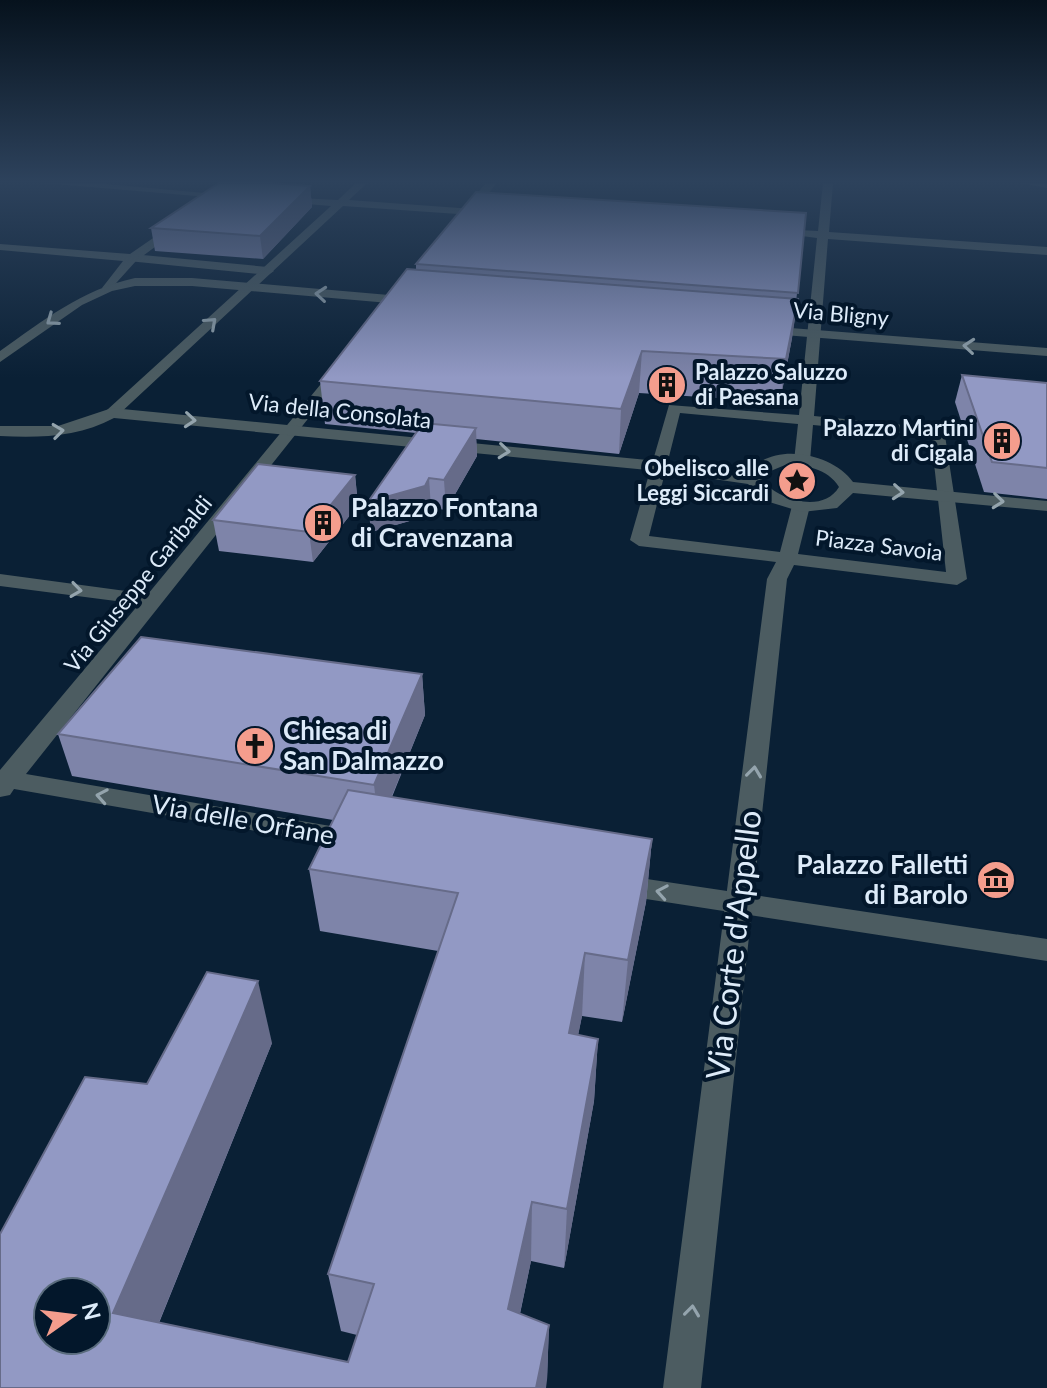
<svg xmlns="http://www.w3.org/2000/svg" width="1047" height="1388" font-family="Lato,sans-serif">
	<rect width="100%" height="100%" fill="#0a2035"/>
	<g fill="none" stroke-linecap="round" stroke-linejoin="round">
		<!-- pedestrian -->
		<g fill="#4c5c61" fill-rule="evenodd">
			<path d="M 486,183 L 497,183 L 470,215 L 462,215 L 462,211 Z"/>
			<path d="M 132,254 L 268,267 L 274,271 L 268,275 L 128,261 L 126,258 Z"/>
			<path d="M 334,368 L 346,371 L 26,774 L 354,830 L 363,832 L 367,839 L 363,846 L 354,848 L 14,789 L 10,795 L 0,797 L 0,770 L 139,604 L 0,586 L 0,574 L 148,594 Z"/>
			<path d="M 620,875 L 1047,939 L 1047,961 L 620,895 L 611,892 L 607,885 L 611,878 Z"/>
		</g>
		<!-- minor -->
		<g fill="#4c5c61" fill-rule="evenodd">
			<path d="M 43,183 L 95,183 L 237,196 L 232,199 Z"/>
			<path d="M 356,183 L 367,183 L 349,200 L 487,210 L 492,213 L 487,216 L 343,206 L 117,416 L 107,416 L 107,410 L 331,206 L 282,202 L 278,197 L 338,200 Z"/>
			<path d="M 823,183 L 833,183 L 829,232 L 1047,247 L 1047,255 L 828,239 L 814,416 L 944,429 L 967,579 L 957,585 L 794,565 L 787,579 L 701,1388 L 663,1388 L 767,579 L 776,562 L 639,546 L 630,540 L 669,405 L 799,415 L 817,238 L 771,232 L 777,229 L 818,231 ZM 680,413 L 798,424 L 794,461 L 802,466 L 810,461 L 813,425 L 931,436 L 946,572 L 798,554 L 810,506 L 801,501 L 792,506 L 780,552 L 649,536 Z"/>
			<path d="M 1021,183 L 1047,183 L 1047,188 Z"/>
			<path d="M 172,225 L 182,227 L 136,261 L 108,292 L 102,288 L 123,261 L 0,250 L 0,244 L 130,254 Z"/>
		</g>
		<!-- tertiary -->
		<g fill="#4c5c61" fill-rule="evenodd">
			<path d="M 135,278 L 192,278 L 412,297 L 418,301 L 412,305 L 192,286 L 135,286 L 112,291 L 82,305 L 0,362 L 0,351 C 44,320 81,290 135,278 Z"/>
			<path d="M 765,326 L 1047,348 L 1047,356 L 760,333 L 760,327 Z"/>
			<path d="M 112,408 L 658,461 L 748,474 C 770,440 833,453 853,482 L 1047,501 L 1047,511 L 853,493 L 837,508 L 802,512 L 766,501 L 748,484 L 658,471 L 114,418 C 79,437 40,438 0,436 L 0,426 L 58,426 ZM 785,465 C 806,465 827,468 839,487 C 823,514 778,500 762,480 L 766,473 Z"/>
		</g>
	</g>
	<!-- wall -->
	<g fill="#7e84a9">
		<path d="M 310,186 L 312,207 L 263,259 L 155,251 L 151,228 Z"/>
		<path d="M 806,213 L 792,338 L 780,402 L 639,393 L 619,454 L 476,439 L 477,456 L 446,510 L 431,508 L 427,516 L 371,532 L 368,502 L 416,433 L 325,424 L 320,381 L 416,270 L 416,264 Z"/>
		<path d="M 962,375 L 1047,383 L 1047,499 L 984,492 L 955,402 Z"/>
		<path d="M 355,475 L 358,505 L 313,562 L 219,551 L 213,520 Z"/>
		<path d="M 422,674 L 425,715 L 392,797 L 652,839 L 646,902 L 622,1022 L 582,1016 L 578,1035 L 598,1039 L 594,1101 L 564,1268 L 531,1261 L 520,1314 L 549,1325 L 547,1380 L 0,1388 L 147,1084 L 272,1043 L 159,1323 L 348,1362 L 357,1335 L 341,1331 L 328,1274 L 438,951 L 320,931 L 309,869 L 333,820 L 72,776 L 58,734 Z"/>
	</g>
	<!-- shaded-wall -->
	<g fill="#666b89">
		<path d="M 310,186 L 312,207 L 263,259 L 260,236 Z"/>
		<path d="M 798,299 L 792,338 L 780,402 L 786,359 Z"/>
		<path d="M 642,351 L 639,393 L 619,454 L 621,409 Z"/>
		<path d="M 476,428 L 477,456 L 446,510 L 444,480 Z"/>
		<path d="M 355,475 L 358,505 L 313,562 L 309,532 Z"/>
		<path d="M 429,478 L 431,508 L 427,516 L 371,532 L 368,502 Z"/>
		<path d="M 422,674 L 425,715 L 379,827 L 374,785 Z"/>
		<path d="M 652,839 L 646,902 L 622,1022 L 628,960 Z"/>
		<path d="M 585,953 L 582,1016 L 566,1095 L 569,1033 Z"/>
		<path d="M 258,981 L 272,1043 L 140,1369 L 113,1313 Z"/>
		<path d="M 598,1039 L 594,1101 L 564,1268 L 567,1209 Z"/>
		<path d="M 532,1202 L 531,1261 L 509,1365 L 508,1309 Z"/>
		<path d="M 549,1325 L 547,1380 L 546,1388 L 536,1388 Z"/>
	</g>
	<!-- building -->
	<g fill="#9299c4" stroke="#666b89" stroke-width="2" fill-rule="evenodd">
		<path d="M 219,183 L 270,183 L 310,186 L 260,236 L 151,228 Z"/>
		<path d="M 476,192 L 806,213 L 798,293 L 416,264 Z"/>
		<path d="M 407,269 L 798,299 L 786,359 L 642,351 L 621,409 L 320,381 Z"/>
		<path d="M 962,375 L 1047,383 L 1047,468 L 992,462 Z"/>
		<path d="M 423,423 L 476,428 L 444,480 L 429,478 L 425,486 L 368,502 Z"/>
		<path d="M 258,464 L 355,475 L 309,532 L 213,520 Z"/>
		<path d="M 141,637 L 422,674 L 374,785 L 58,734 Z"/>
		<path d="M 348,790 L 652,839 L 628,960 L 585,953 L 569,1033 L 598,1039 L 567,1209 L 532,1202 L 508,1309 L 549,1325 L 536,1388 L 0,1388 L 0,1234 L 85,1077 L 147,1084 L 207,972 L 258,981 L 113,1313 L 348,1362 L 374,1284 L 328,1274 L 458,893 L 309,869 ZM 48,1292 L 96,1292 L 96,1340 L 48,1340 Z"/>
	</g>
	<!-- one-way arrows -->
	<defs><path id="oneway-chevron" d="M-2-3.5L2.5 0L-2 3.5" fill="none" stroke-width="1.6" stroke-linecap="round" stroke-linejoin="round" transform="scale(2)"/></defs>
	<g stroke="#94a4ad">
		<use href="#oneway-chevron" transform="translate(321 294) rotate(-175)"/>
		<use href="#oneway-chevron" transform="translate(52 320) rotate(144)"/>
		<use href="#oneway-chevron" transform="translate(211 323) rotate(-42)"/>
		<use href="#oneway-chevron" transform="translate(969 346) rotate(-175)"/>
		<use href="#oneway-chevron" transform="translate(190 420) rotate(5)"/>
		<use href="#oneway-chevron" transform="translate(58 431) rotate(-7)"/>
		<use href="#oneway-chevron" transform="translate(504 451) rotate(6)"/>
		<use href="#oneway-chevron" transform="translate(898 492) rotate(5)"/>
		<use href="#oneway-chevron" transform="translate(998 501) rotate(6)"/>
		<use href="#oneway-chevron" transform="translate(76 590) rotate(8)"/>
		<use href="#oneway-chevron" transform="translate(754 772) rotate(-83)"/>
		<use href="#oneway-chevron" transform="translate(102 796) rotate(-170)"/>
		<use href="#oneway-chevron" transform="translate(662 892) rotate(-170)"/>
		<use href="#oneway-chevron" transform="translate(692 1311) rotate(-83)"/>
	</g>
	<!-- sky -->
	<linearGradient id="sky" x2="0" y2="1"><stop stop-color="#06121d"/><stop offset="0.48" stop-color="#2d425c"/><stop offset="1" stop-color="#2d425c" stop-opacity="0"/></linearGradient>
	<rect width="1047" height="378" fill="url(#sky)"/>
	<!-- icons -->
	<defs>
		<symbol id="building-disc" viewBox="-11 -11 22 22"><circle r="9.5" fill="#f49d8d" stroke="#03172b"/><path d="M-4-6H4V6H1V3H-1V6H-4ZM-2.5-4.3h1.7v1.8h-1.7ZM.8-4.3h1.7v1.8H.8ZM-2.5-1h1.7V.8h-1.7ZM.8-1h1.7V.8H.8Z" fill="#111"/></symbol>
		<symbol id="sight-disc" viewBox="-11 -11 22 22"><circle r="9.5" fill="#f49d8d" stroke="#03172b"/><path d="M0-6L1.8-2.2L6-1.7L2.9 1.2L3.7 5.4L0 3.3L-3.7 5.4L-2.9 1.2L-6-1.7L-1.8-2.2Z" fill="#111"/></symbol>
		<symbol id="church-disc" viewBox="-11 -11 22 22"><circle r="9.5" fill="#f49d8d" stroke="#03172b"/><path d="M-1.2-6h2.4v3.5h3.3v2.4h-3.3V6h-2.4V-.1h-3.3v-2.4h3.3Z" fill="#111"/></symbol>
		<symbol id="museum-disc" viewBox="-11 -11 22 22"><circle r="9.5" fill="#f49d8d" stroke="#03172b"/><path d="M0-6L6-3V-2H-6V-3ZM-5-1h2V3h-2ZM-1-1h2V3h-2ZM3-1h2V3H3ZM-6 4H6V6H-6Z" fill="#111"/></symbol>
	</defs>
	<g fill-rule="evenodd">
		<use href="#building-disc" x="645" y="363" width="44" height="44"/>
		<use href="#building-disc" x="980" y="419" width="44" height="44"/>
		<use href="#sight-disc" x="775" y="459" width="44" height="44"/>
		<use href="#building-disc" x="301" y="501" width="44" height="44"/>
		<use href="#church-disc" x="233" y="724" width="44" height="44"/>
		<use href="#museum-disc" x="974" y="858" width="44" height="44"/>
	</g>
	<g text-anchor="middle" stroke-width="8" stroke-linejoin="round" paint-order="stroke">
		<!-- far-street labels -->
		<g font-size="22" fill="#ddebf9" stroke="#03172b">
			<text transform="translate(841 314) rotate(5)" y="8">Via Bligny</text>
			<text transform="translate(340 411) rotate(6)" y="8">Via della Consolata</text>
			<text transform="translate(879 545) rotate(7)" y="8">Piazza Savoia</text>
			<text transform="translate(138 584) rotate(-51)" y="8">Via Giuseppe Garibaldi</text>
		</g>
		<!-- far-poi labels -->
		<g font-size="22" font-weight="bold" fill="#ddebf9" stroke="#03172b" text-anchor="end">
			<text x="695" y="380" text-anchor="start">Palazzo Saluzzo<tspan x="695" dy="25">di Paesana</tspan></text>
			<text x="974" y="436">Palazzo Martini<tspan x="974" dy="25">di Cigala</tspan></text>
			<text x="769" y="476">Obelisco alle<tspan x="769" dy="25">Leggi Siccardi</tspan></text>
		</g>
		<!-- poi labels -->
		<g font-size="26" font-weight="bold" fill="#ddebf9" stroke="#03172b" text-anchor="start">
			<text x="351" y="517">Palazzo Fontana<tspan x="351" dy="30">di Cravenzana</tspan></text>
			<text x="283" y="740">Chiesa di<tspan x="283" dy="30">San Dalmazzo</tspan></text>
			<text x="968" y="874" text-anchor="end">Palazzo Falletti<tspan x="968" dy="30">di Barolo</tspan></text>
		</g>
		<!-- street labels -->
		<g font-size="26" fill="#ddebf9" stroke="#03172b">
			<text transform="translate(243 820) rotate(10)" y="9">Via delle Orfane</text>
		</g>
		<!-- near-street labels -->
		<g font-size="32" fill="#ddebf9" stroke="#03172b">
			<text transform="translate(734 945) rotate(-83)" y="11">Via Corte d'Appello</text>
		</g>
	</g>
	<!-- north arrow -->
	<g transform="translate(72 1316) rotate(76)"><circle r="38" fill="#03172b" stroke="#5a6c7d" stroke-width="2"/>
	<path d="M0-6L14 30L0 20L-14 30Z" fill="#f49d8d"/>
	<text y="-12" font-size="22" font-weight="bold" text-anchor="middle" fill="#ddebf9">N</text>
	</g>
</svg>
